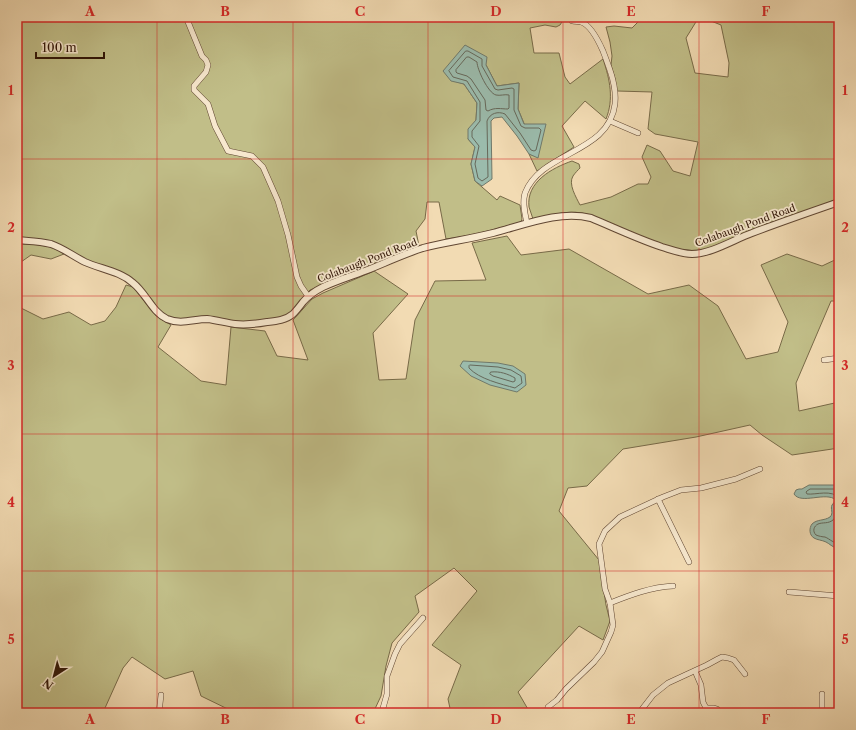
<svg xmlns="http://www.w3.org/2000/svg" width="856" height="730" font-family="'Libre Caslon Text',serif">
	<rect width="100%" height="100%" fill="#f2dbb3"/>
	<filter id="stains"><feTurbulence type="fractalNoise" baseFrequency=".005" numOctaves="4"/><feColorMatrix values="0 0 0 0 .2 0 0 0 0 .09 0 0 0 0 .02 0 0 0 .5 -.17"/></filter>
	<radialGradient id="worn" r=".72"><stop offset=".6" stop-color="#630" stop-opacity="0"/><stop offset="1" stop-color="#630" stop-opacity=".3"/></radialGradient>
	<!-- green -->
	<g fill="#c1be88" stroke="#786a48">
		<path d="M 17,17 L 565,17 L 560,25 L 556,27 L 545,25 L 530,28 L 534,53 L 559,53 L 565,77 L 570,84 L 603,59 C 610,80 614,99 606,119 L 585,101 L 562,126 L 574,147 L 537,171 L 529,154 L 538,157 L 518,109 L 519,83 L 497,86 L 486,65 L 451,80 L 464,84 L 477,103 L 476,120 L 468,139 L 475,147 L 471,164 L 475,181 L 497,200 L 500,196 L 520,205 L 522,219 L 521,222 C 496,229 472,236 446,239 L 439,202 L 427,202 L 425,219 L 416,231 L 419,246 L 310,290 L 291,313 L 285,316 L 277,319 L 247,322 L 234,321 L 207,316 L 194,319 L 178,320 L 165,316 L 159,310 L 153,301 L 137,282 L 128,276 L 84,259 L 72,252 L 17,238 Z"/>
		<path d="M 643,17 L 699,17 L 686,38 L 695,73 L 728,77 L 729,63 L 721,25 L 701,17 L 839,17 L 839,198 L 806,212 L 763,225 L 708,249 C 701,250 693,251 686,250 C 679,250 672,247 665,245 C 647,239 628,232 611,224 C 601,219 593,215 582,213 C 566,210 549,216 533,219 C 532,215 530,211 529,207 C 526,182 552,168 572,161 L 579,164 L 580,168 C 578,170 575,173 573,176 C 568,184 576,197 580,205 L 611,197 L 638,184 L 648,184 L 651,177 L 642,157 L 647,145 L 660,151 L 673,171 L 690,176 L 698,142 L 655,134 L 648,129 L 652,92 L 617,91 L 616,87 L 615,79 L 611,65 L 612,56 L 610,42 L 606,27 L 614,26 L 632,28 Z"/>
		<path d="M 507,236 L 521,255 L 569,249 L 648,294 L 689,285 L 718,306 L 746,359 L 778,352 L 788,322 L 761,265 L 787,254 L 822,266 L 839,258 L 839,301 L 831,301 L 796,383 L 799,411 L 839,402 L 839,448 L 792,455 L 762,435 L 750,425 L 696,437 L 623,449 L 587,486 L 568,488 L 559,511 L 599,560 L 606,605 L 610,621 L 603,640 L 579,626 L 518,692 L 529,711 L 529,713 L 451,713 L 448,699 L 461,665 L 432,645 L 477,591 L 454,568 L 415,596 L 419,612 L 392,643 L 386,666 L 381,696 L 373,713 L 236,713 L 201,696 L 193,671 L 165,679 L 132,657 L 123,668 L 105,708 L 107,713 L 17,713 L 17,301 L 21,308 L 43,319 L 69,312 L 91,325 L 105,321 L 116,307 L 126,285 L 133,287 L 156,316 L 171,325 L 158,347 L 201,381 L 226,385 L 231,327 L 265,331 L 277,356 L 308,360 L 293,320 L 312,299 L 323,293 L 374,271 L 408,294 L 373,333 L 379,380 L 406,379 L 415,320 L 435,281 L 486,280 L 472,243 Z"/>
		<path d="M 17,244 C 33,244 51,244 64,254 L 51,259 L 31,255 L 21,262 L 17,269 Z"/>
	</g>
	<!-- water -->
	<g fill="#9bbbac" stroke="#70796a">
		<path d="M 465,45 L 487,57 L 486,65 L 497,86 L 519,83 L 518,109 L 524,124 L 546,124 L 538,158 L 529,154 L 517,136 L 502,117 L 494,118 L 491,121 L 492,179 L 482,186 L 475,181 L 471,164 L 475,147 L 468,139 L 468,129 L 476,120 L 477,103 L 464,84 L 451,81 L 443,71 Z"/>
		<path d="M 463,361 L 498,363 L 513,366 L 525,374 L 526,385 L 517,392 L 490,385 L 471,376 L 460,366 Z"/>
		<path d="M 809,485 L 839,485 L 839,546 L 837,548 C 832,547 830,544 826,542 C 822,540 817,540 814,538 C 809,535 809,528 812,524 C 817,519 824,521 830,517 C 834,513 830,509 832,505 C 833,503 835,502 836,500 C 826,491 801,505 794,494 L 796,490 L 799,489 L 802,489 Z"/>
	</g>
	<g fill="none" stroke-linecap="round" stroke-linejoin="round">
		<!-- shore -->
		<g stroke="#66685a" stroke-width="1">
			<path d="M 466,51 L 468,51 L 482,59 L 482,66 L 495,89 L 498,90 L 512,88 L 514,89 L 514,110 L 521,126 L 525,128 L 539,128 L 541,130 L 536,150 L 534,151 L 531,150 L 520,133 L 505,114 C 498,111 490,113 487,121 L 488,177 L 482,181 L 478,178 L 475,164 L 479,146 L 472,137 L 472,131 L 480,121 L 480,102 L 467,81 L 453,77 L 449,71 Z"/>
			<path d="M 467,57 L 469,57 L 477,62 C 477,69 488,93 496,95 C 500,96 505,94 509,95 L 509,108 L 508,109 C 501,109 495,107 488,111 L 486,110 L 485,100 L 471,79 L 467,76 L 457,73 L 456,72 L 456,70 Z"/>
			<path d="M 470,365 L 498,367 L 511,370 L 521,376 L 522,383 L 515,388 C 501,384 479,379 469,368 L 469,366 Z"/>
			<path d="M 491,372 C 500,371 508,374 515,378 L 515,381 L 513,382 L 493,376 L 490,374 Z"/>
			<path d="M 839,489 L 810,489 L 807,491 L 806,492 L 807,494 C 816,495 832,489 839,498"/>
			<path d="M 839,503 C 838,504 836,506 836,508 C 835,513 837,516 833,520 C 828,524 823,522 818,524 C 814,526 812,531 816,535 C 818,536 823,537 825,537 C 830,539 834,544 839,543"/>
		</g>
		<defs>
			<g id="minor">
				<path d="M 186,17 L 202,56 L 206,60 L 208,65 L 206,72 L 194,86 L 194,90 L 208,104 L 215,126 L 228,151 L 252,156 L 263,167 L 278,201 L 288,235 L 297,277 L 301,286 L 308,296"/>
				<path d="M 610,121 L 638,133"/>
				<path d="M 527,223 C 525,214 522,203 525,193 C 541,151 609,154 615,104 C 617,86 609,67 603,51 C 599,42 591,25 581,22 C 579,21 575,22 572,21"/>
				<path d="M 824,360 L 839,358"/>
				<path d="M 658,499 L 689,562"/>
				<path d="M 789,592 L 839,596"/>
				<path d="M 610,603 C 630,595 651,587 673,586"/>
				<path d="M 695,671 L 701,685 L 703,702 L 706,708"/>
				<path d="M 159,713 L 161,695"/>
				<path d="M 384,713 L 383,708 L 387,694 L 387,676 L 395,654 L 400,644 L 423,618"/>
				<path d="M 547,713 L 548,707 L 557,700 L 566,689 L 594,662 L 602,652 L 611,632 L 613,625 L 610,603 L 605,589 L 599,544 L 605,531 L 620,517 L 663,497 L 681,490 L 701,488 L 736,479 L 760,469"/>
				<path d="M 639,713 L 653,695 L 668,683 L 707,665 L 718,659 L 722,657 L 728,658 L 734,660 L 745,674"/>
				<path d="M 705,713 L 706,708 L 714,708 L 717,709"/>
				<path d="M 822,713 L 822,694"/>
			</g>
			<path id="tertiary" d="M 17,240 C 28,241 40,241 51,244 C 63,248 73,256 85,262 C 100,269 120,271 133,283 C 146,293 152,312 167,319 C 181,325 194,319 207,319 C 217,320 226,323 235,324 C 245,325 256,324 267,322 C 276,321 286,320 293,314 C 297,310 300,306 303,302 C 309,295 315,291 323,287 C 338,280 355,275 370,269 C 387,262 404,254 423,248 C 446,242 470,239 493,233 C 524,225 559,210 591,218 C 615,228 638,239 662,247 C 672,250 682,254 692,254 C 711,254 735,239 752,233 C 781,222 810,212 839,202"/>
		</defs>
		<!-- minor casing -->
		<use href="#minor" stroke="#604632" stroke-width="6"/>
		<!-- tertiary casing -->
		<use href="#tertiary" stroke="#604632" stroke-width="8"/>
		<!-- minor -->
		<use href="#minor" stroke="#f7e8ce" stroke-width="5"/>
		<!-- tertiary -->
		<use href="#tertiary" stroke="#f7e8ce" stroke-width="6"/>
	</g>
	<!-- grid -->
	<path fill="none" stroke="#d62828" stroke-width="1" stroke-opacity="0.55" d="M 157,17 L 157,713M 293,17 L 293,713M 428,17 L 428,713M 563,17 L 563,713M 699,17 L 699,713M 17,159 L 839,159M 17,296 L 839,296M 17,434 L 839,434M 17,571 L 839,571"/>
	<g text-anchor="middle" stroke-width="3.5" stroke-linejoin="round" paint-order="stroke">
		<!-- street labels -->
		<g font-size="10" fill="#301507" stroke="#f7e8ce">
			<text transform="translate(745 225) rotate(-20)" y="4">Colabaugh Pond Road</text>
			<text transform="translate(367 260) rotate(-21)" y="4">Colabaugh Pond Road</text>
		</g>
	</g>
	<!-- margin -->
	<rect width="856" height="730" fill="none" stroke="#f2dbb3" stroke-width="44"/>
	<!-- north arrow -->
	<g transform="translate(54 676) rotate(216)" stroke="#f7e8ce" stroke-width="3" paint-order="stroke">
	<path d="M0-3L7 15L0 10L-7 15Z" fill="#301507"/>
	<text y="-6" font-size="11" font-weight="bold" text-anchor="middle" fill="#301507">N</text>
	</g>
	<!-- scale -->
	<path d="M36 52v6h68v-6" fill="none" stroke="#301507" stroke-width="2"/>
	<text x="42" y="52" font-size="12" fill="#301507" stroke="#f7e8ce" stroke-width="3" paint-order="stroke">100 m</text>
	<rect x="22" y="22" width="812" height="686" fill="none" stroke="#d62828" stroke-width="1.5"/>
	<g font-size="13" text-anchor="middle" font-weight="bold" fill="#d62828">
		<text x="90" y="16">A</text>
		<text x="225" y="16">B</text>
		<text x="360" y="16">C</text>
		<text x="496" y="16">D</text>
		<text x="631" y="16">E</text>
		<text x="766" y="16">F</text>
		<text x="11" y="95">1</text>
		<text x="845" y="95">1</text>
		<text x="11" y="232">2</text>
		<text x="845" y="232">2</text>
		<text x="11" y="370">3</text>
		<text x="845" y="370">3</text>
		<text x="11" y="507">4</text>
		<text x="845" y="507">4</text>
		<text x="11" y="644">5</text>
		<text x="845" y="644">5</text>
		<text x="90" y="724">A</text>
		<text x="225" y="724">B</text>
		<text x="360" y="724">C</text>
		<text x="496" y="724">D</text>
		<text x="631" y="724">E</text>
		<text x="766" y="724">F</text>
	</g>
	<rect width="100%" height="100%" filter="url(#stains)"/>
	<rect width="100%" height="100%" fill="url(#worn)"/>
</svg>
